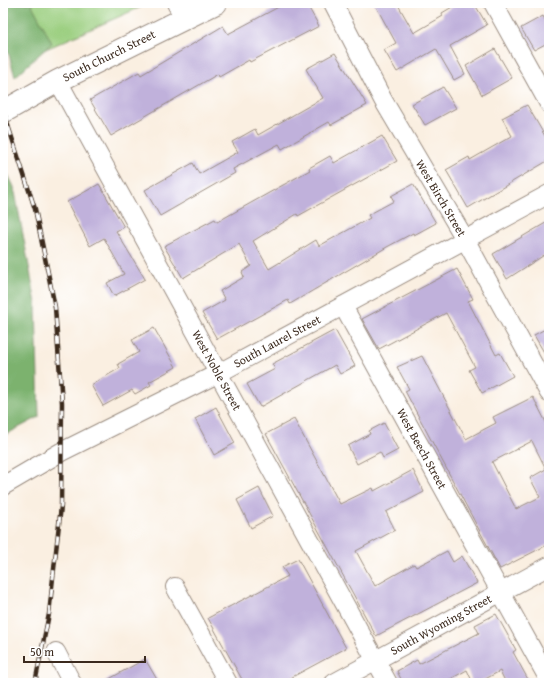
<svg xmlns="http://www.w3.org/2000/svg" width="552" height="686" font-family="'Gentium Book Plus',serif">
	<rect width="100%" height="100%" fill="#fff"/>
	<filter id="ink" filterUnits="userSpaceOnUse"><feTurbulence type="fractalNoise" baseFrequency=".025" numOctaves="2"/><feDisplacementMap in="SourceGraphic" scale="8" xChannelSelector="R" yChannelSelector="G"/><feConvolveMatrix kernelMatrix="1 2 1 2 8 2 1 2 1" color-interpolation-filters="sRGB"/></filter>
	<filter id="wash" filterUnits="userSpaceOnUse"><feTurbulence type="fractalNoise" baseFrequency=".012" numOctaves="4" result="noise"/><feDisplacementMap in="SourceGraphic" scale="16" xChannelSelector="R" yChannelSelector="G"/><feGaussianBlur stdDeviation="0.9" result="paint"/><feColorMatrix in="noise" values="0 0 0 0 0 0 0 0 0 0 0 0 0 0 0 0 0 1.4 0 .05"/><feComposite in="paint" operator="in"/></filter>
	<g filter="url(#wash)">
		<rect width="100%" height="100%" fill="#faefe1"/>
		<!-- green -->
		<path fill="#9bcf80" stroke="#6b7c4f" d="M 3,3 L 150,3 L 19,61 Z"/>
		<!-- forest -->
		<g fill="#7cb26e" stroke="#5c6e46">
			<path d="M 3,3 L 31,3 L 52,43 L 15,77 L 3,33 Z"/>
			<path d="M 3,164 L 14,187 L 36,303 L 39,417 L 3,436 Z"/>
		</g>
		<g id="blocks">
			<!-- building -->
			<g fill="#c0b1db" fill-rule="evenodd">
				<path d="M 286,3 L 306,3 L 319,26 L 250,62 L 249,60 L 219,77 L 218,74 L 111,136 L 90,100 L 139,72 L 141,75 L 223,26 L 228,34 Z"/>
				<path d="M 374,3 L 397,3 L 414,33 L 443,16 L 442,13 L 459,3 L 474,3 L 487,25 L 450,46 L 465,74 L 454,80 L 436,49 L 397,72 L 384,50 L 396,43 Z"/>
				<path d="M 543,16 L 549,27 L 549,42 L 534,50 L 521,28 Z"/>
				<path d="M 495,49 L 512,78 L 482,95 L 466,66 Z"/>
				<path d="M 335,53 L 367,105 L 331,125 L 329,122 L 282,149 L 279,144 L 233,169 L 235,173 L 160,216 L 145,190 L 193,163 L 199,174 L 238,152 L 232,142 L 255,129 L 258,135 L 323,98 L 306,69 Z"/>
				<path d="M 443,87 L 456,108 L 425,125 L 412,104 Z"/>
				<path d="M 527,105 L 549,143 L 549,160 L 468,208 L 446,170 L 469,157 L 470,160 L 512,136 L 502,118 Z"/>
				<path d="M 382,136 L 397,161 L 298,216 L 297,214 L 253,241 L 269,269 L 316,240 L 319,246 L 370,218 L 368,215 L 394,201 L 391,196 L 413,184 L 436,223 L 414,235 L 413,233 L 387,247 L 290,304 L 288,300 L 217,339 L 202,313 L 225,300 L 220,291 L 244,277 L 242,272 L 251,266 L 239,244 L 183,278 L 164,246 L 215,219 L 217,222 L 310,170 L 309,168 L 330,156 L 334,163 Z"/>
				<path d="M 99,184 L 124,227 L 116,231 L 145,279 L 114,296 L 107,283 L 124,274 L 104,238 L 90,246 L 67,202 Z"/>
				<path d="M 549,221 L 549,252 L 507,279 L 493,254 Z"/>
				<path d="M 457,269 L 473,299 L 468,301 L 496,355 L 500,353 L 513,376 L 482,393 L 469,370 L 475,367 L 446,313 L 379,349 L 362,319 Z"/>
				<path d="M 549,327 L 549,361 L 534,335 Z"/>
				<path d="M 154,328 L 176,367 L 149,382 L 151,385 L 135,394 L 132,390 L 103,406 L 91,385 L 120,368 L 118,364 L 139,352 L 132,340 Z"/>
				<path d="M 335,330 L 355,366 L 340,374 L 335,365 L 260,407 L 247,384 L 275,369 L 272,364 Z"/>
				<path d="M 422,356 L 466,439 L 496,423 L 493,417 L 533,397 L 549,428 L 549,544 L 500,569 L 405,391 L 409,389 L 397,367 ZM 532,441 L 546,469 L 530,478 L 540,497 L 516,509 L 492,462 Z"/>
				<path d="M 216,407 L 235,443 L 214,455 L 195,419 Z"/>
				<path d="M 294,419 L 340,504 L 373,488 L 374,491 L 413,470 L 424,492 L 386,512 L 395,530 L 356,551 L 375,586 L 414,564 L 416,567 L 447,551 L 453,562 L 462,556 L 477,583 L 376,636 L 266,434 Z"/>
				<path d="M 384,423 L 398,450 L 383,458 L 380,452 L 357,464 L 348,446 L 370,434 L 369,431 Z"/>
				<path d="M 259,488 L 273,516 L 251,528 L 237,500 Z"/>
				<path d="M 298,559 L 346,648 L 281,683 L 244,683 L 208,618 L 288,576 L 282,567 Z"/>
				<path d="M 496,614 L 516,650 L 513,652 L 530,683 L 506,683 L 500,671 L 478,683 L 473,683 L 467,670 L 443,683 L 403,683 L 397,671 L 417,660 L 419,664 L 479,633 L 475,625 Z"/>
				<path d="M 145,659 L 159,683 L 102,683 Z"/>
			</g>
		</g>
	</g>
	<g filter="url(#ink)">
		<use href="#blocks" fill-opacity="0" stroke="#9a8c80" stroke-width="1"/>
		<g fill="none" stroke-linecap="round" stroke-linejoin="round">
			<defs>
				<g id="minor">
					<path d="M 176,3 L 185,20"/>
					<path id="s1" d="M 333,3 L 383,100 L 465,239 L 549,393"/>
					<path d="M 493,3 L 549,104"/>
					<path id="s2" d="M 58,81 L 388,683"/>
					<path id="s3" d="M 343,306 L 549,680"/>
					<path id="s4" d="M 3,486 L 61,452 L 219,373 L 549,194"/>
					<path d="M 175,587 L 228,683"/>
					<path d="M 56,652 L 72,683"/>
					<path id="s5" d="M 334,683 L 549,566"/>
				</g>
				<g id="trunk">
					<path id="s6" d="M 3,112 L 58,81 L 216,3"/>
				</g>
			</defs>
			<!-- minor casing -->
			<use href="#minor" stroke="#9a8c80" stroke-width="20"/>
			<!-- trunk casing -->
			<use href="#trunk" stroke="#9a8c80" stroke-width="24"/>
			<!-- minor -->
			<use href="#minor" stroke="#fff" stroke-width="18"/>
			<!-- trunk -->
			<use href="#trunk" stroke="#fff" stroke-width="22"/>
			<defs>
				<path id="rail" d="M 3,110 L 35,209 L 55,307 L 62,403 L 61,506 L 49,614 L 35,683"/>
			</defs>
			<!-- rail casing -->
			<use href="#rail" stroke="#3b2a1e" stroke-width="4.5"/>
			<!-- rail -->
			<use href="#rail" stroke="#fff" stroke-width="3" stroke-dasharray="9" stroke-linecap="butt"/>
		</g>
	</g>
	<g text-anchor="middle" stroke-width="3.5" stroke-linejoin="round" paint-order="stroke">
		<!-- street labels -->
		<g font-size="12" fill="#3b2a1e" stroke="#fff">
			<text dy="4" stroke="none"><textPath href="#s6" startOffset="120">South Church Street</textPath></text>
			<text dy="4" stroke="none"><textPath href="#s1" startOffset="223">West Birch Street</textPath></text>
			<text dy="4" stroke="none"><textPath href="#s4" startOffset="310">South Laurel Street</textPath></text>
			<text dy="4" stroke="none"><textPath href="#s2" startOffset="330">West Noble Street</textPath></text>
			<text dy="4" stroke="none"><textPath href="#s3" startOffset="163">West Beech Street</textPath></text>
			<text dy="4" stroke="none"><textPath href="#s5" startOffset="122">South Wyoming Street</textPath></text>
		</g>
	</g>
	<!-- margin -->
	<rect width="552" height="686" fill="none" stroke="#fff" stroke-width="16"/>
	<!-- scale -->
	<path d="M24 656v6h121v-6" fill="none" stroke="#3b2a1e" stroke-width="2"/>
	<text x="30" y="656" font-size="12" fill="#3b2a1e" stroke="#ffffff" stroke-width="3" paint-order="stroke">50 m</text>
</svg>
